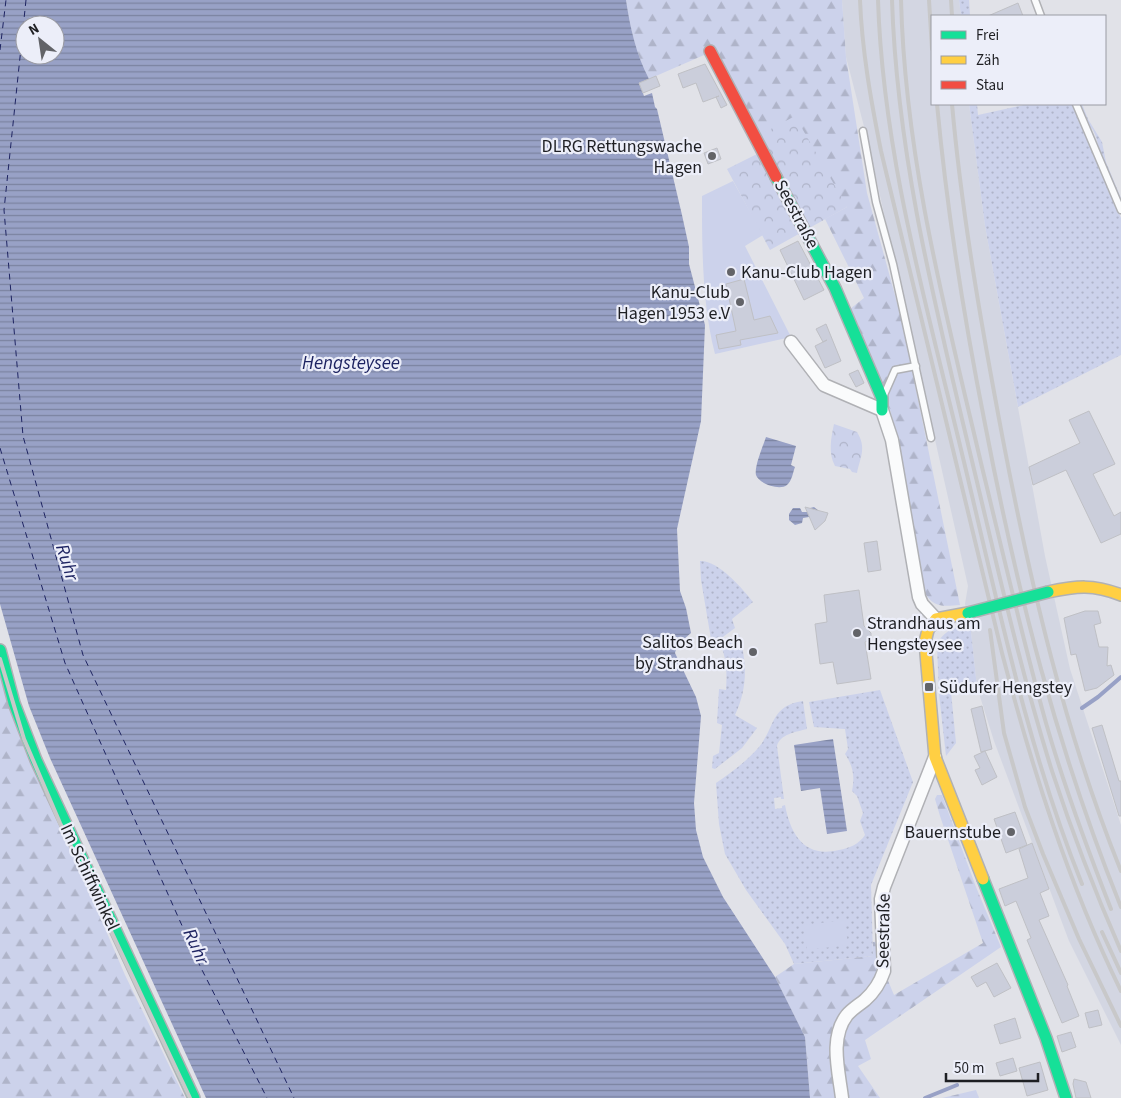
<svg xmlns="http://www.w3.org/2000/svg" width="1121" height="1098" font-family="'Source Sans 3',sans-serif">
	<defs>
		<pattern id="grass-dots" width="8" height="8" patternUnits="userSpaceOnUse" patternTransform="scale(1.25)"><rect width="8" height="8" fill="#ccd2eb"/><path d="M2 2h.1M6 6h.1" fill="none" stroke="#afb4c9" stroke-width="1.8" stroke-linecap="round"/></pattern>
		<pattern id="forest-firs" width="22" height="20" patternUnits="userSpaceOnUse" patternTransform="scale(1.25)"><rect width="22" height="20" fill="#ccd2eb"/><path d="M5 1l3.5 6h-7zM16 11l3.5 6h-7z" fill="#afb4c9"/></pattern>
		<pattern id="park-crowns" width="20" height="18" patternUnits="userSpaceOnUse" patternTransform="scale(1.25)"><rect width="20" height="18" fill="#ccd2eb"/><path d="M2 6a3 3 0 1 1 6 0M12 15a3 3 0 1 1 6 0" fill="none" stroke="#afb4c9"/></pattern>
		<pattern id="water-rules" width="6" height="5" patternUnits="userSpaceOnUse" patternTransform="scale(1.25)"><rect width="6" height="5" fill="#98a1c6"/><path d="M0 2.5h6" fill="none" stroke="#7b83a0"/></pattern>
	</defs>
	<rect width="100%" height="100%" fill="#e1e2e8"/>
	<!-- built -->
	<path fill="#d3d6e2" d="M 842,0 L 959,0 L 961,16 L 932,16 L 932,104 L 969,104 L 985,226 L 1045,556 L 1070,669 L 1121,825 L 1121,1045 L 1069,941 L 994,741 L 977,687 L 970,622 L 965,604 L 968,586 L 867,138 L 846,57 Z"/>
	<!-- grass -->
	<g fill="url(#grass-dots)">
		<path d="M 959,0 L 969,0 L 970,16 L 961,16 Z"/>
		<path d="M 969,104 L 977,104 L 978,115 L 1028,104 L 1072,104 L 1121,218 L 1121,355 L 1018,407 L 985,226 Z"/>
		<path d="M 1079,104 L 1082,104 L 1088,119 L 1102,142 L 1106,162 L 1121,198 L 1121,204 L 1102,160 L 1096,137 L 1093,130 L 1089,126 Z"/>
		<path d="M 700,561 C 718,560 743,589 753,602 L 732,619 L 735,628 L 712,645 L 701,580 Z"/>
		<path d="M 970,622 L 977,687 L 951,692 L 956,743 L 946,756 L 939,694 L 937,645 C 943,630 956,628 970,622 Z"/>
		<path d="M 739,634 C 747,663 748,687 735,715 L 757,728 L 742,748 L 715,769 L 712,768 L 713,756 L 719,753 L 722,725 L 717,723 L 719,689 L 726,690 C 727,674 727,660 721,646 Z"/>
		<path d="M 880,690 L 913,782 L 871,885 L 873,956 L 794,964 L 785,944 L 746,890 L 725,854 L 719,824 L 716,783 C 732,772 747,761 759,747 C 776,726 770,706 803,701 L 807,729 C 796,732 780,734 777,746 L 784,799 L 781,799 L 781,797 L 774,798 L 775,809 L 782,808 L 782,806 L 785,805 C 791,836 805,858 839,850 C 850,848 859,844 865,835 L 860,821 L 863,813 L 857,796 L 852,791 C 855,776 853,766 845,754 L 848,749 L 845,729 L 814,727 L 809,702 Z"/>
	</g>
	<!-- forest -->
	<g fill="url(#forest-firs)">
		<path d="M 626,0 L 842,0 L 846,57 L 867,193 L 902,321 L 960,605 C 940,607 932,607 922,588 L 898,439 L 890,410 L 850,309 L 864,298 L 825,219 L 847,207 L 756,137 L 711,52 L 649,79 C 636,55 630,27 626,0 Z"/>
		<path d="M 0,673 L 7,700 L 125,975 L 185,1098 L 0,1098 Z"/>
		<path d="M 937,795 L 942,795 L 976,887 L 1001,947 L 865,1040 L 871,1059 L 858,1066 L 880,1098 L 810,1098 L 805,1037 L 775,977 L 794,964 L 873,956 L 873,942 L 883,941 L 884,971 L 894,995 L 983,943 L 940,816 L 935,799 Z"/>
		<path d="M 976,1090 L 979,1098 L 942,1098 Z"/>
	</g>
	<!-- park -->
	<g fill="url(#park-crowns)">
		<path d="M 795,116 L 847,207 L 770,250 L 727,169 L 763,151 L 756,137 Z"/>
		<path d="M 834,424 L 857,432 C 867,448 860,458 857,473 L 852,472 L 850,469 L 835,466 C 828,453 831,438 834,424 Z"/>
	</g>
	<!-- garden -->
	<g fill="#ccd2eb">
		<path d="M 733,181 L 763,235 L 745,246 L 791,337 L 715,354 C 702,304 702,247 702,196 Z"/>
		<path d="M 845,920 L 848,945 L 807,950 L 804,925 Z"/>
	</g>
	<!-- water -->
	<g fill="url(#water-rules)" fill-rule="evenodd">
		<path d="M 0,0 L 626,0 C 630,27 636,54 649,79 L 639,83 L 644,96 L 652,93 L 655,107 L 657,109 L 682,215 L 689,247 L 689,264 L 705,325 L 701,421 L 677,529 L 680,591 L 686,608 L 691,633 L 677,645 L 675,653 L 696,697 L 701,716 L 694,803 L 696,830 L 703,857 L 723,897 L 775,977 L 805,1037 L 810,1098 L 206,1098 L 50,758 L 29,706 L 0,604 ZM 25,25 L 55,25 L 55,55 L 25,55 Z"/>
		<path d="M 766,437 L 796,446 L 791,465 L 795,467 C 793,472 792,481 787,485 C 780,491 759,484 756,475 C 754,467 763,446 766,437 Z"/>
		<path d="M 814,507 L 819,511 L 812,520 L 809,517 L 803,518 L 802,523 L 795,525 L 789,520 L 789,514 L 793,508 L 800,508 L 802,512 L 808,512 L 810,508 Z"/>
		<path d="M 833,739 L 847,831 L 827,834 L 820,788 L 801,791 L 794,745 Z"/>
	</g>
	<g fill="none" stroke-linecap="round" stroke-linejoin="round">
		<!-- stream -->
		<g stroke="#98a1c6" stroke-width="4">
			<path d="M 1082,708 L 1098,697 L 1121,677"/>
			<path d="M 925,1098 L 957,1085"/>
		</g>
		<!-- ferry -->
		<g stroke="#1e2462" stroke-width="1" stroke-dasharray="6 5" stroke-linecap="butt">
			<path d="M 26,0 L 4,210 L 23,436 L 83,655 L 294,1098"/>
			<path d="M 0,50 L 6,0"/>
			<path d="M 0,448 L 65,663 L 200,966 L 267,1098"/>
		</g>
	</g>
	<!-- building -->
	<g fill="#cbcedb" stroke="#bfc0c5">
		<path d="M 1018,3 L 1023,16 L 988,16 Z"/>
		<path d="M 705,64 L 727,105 L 721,108 L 716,97 L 719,96 L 703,102 L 696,83 L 683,88 L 678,74 Z"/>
		<path d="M 656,76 L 660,86 L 643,93 L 639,83 Z"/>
		<path d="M 717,148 L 721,159 L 708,164 L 704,153 Z"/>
		<path d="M 798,241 L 824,290 L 804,300 L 780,250 Z"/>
		<path d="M 744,279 L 754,320 L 770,316 L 778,333 L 740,340 L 741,345 L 719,349 L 716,335 L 736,331 L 726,284 Z"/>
		<path d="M 826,324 L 841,361 L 825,368 L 815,346 L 827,340 L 823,342 L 816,329 Z"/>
		<path d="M 858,370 L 864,383 L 856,387 L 849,374 Z"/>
		<path d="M 1089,411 L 1115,464 L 1093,474 L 1114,516 L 1121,512 L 1121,534 L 1101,543 L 1066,470 L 1033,485 L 1029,467 L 1080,443 L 1069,420 Z"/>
		<path d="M 805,507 L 828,513 L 825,521 L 815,530 Z"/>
		<path d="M 877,541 L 881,570 L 868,572 L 864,543 Z"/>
		<path d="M 859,590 L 864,626 L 871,633 L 871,639 L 865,642 L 871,679 L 837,684 L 833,662 L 820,664 L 815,624 L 827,622 L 824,595 Z"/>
		<path d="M 1085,611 L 1098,611 L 1101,623 L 1094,625 L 1099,647 L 1108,647 L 1107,666 L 1111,665 L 1114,675 L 1097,688 L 1085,691 L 1076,654 L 1071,655 L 1064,618 Z"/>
		<path d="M 982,706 L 992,749 L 981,752 L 971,709 Z"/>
		<path d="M 1102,725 L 1119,781 L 1121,781 L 1121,816 L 1119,816 L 1092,728 Z"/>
		<path d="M 985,751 L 997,777 L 982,785 L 975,770 L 980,768 L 974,756 Z"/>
		<path d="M 1015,812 L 1027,845 L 1006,853 L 994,819 Z"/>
		<path d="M 1032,843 L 1049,889 L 1040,893 L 1049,916 L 1039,920 L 1068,985 L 1067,986 L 1079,1016 L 1062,1023 L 1027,940 L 1031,938 L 1016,901 L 1005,906 L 999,889 L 1028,878 L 1019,849 Z"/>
		<path d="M 997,963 L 1011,988 L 994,997 L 986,982 L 977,987 L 971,977 Z"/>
		<path d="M 1098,1010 L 1102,1025 L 1089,1028 L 1085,1013 Z"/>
		<path d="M 1015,1018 L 1021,1038 L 1000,1044 L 994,1025 Z"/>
		<path d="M 1071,1032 L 1076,1047 L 1062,1052 L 1057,1036 Z"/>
		<path d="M 1013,1058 L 1017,1071 L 1000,1076 L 996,1063 Z"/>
		<path d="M 1040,1062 L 1048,1090 L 1027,1096 L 1019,1068 Z"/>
		<path d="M 1074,1079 L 1086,1082 L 1091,1098 L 1076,1098 L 1073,1084 Z"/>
	</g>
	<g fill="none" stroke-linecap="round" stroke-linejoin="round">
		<defs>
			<g id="lane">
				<path d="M 1035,0 L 1041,16"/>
				<path d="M 1076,104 L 1121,210"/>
				<path d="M 863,131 L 876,202 L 893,264 L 931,438"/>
				<path d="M 884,395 L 895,370 L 916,366"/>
			</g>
			<g id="street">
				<path d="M 791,342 L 824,385 L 882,410 L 892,440 L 919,597 L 922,604 L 936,619"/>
				<path d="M 842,1098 C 839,1072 829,1038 847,1015 C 852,1009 859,1005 865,1000 C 874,992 880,983 884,971 L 881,899 L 884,887 L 935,757"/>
			</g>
			<g id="fast">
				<path d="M 776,177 L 835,288 L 882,398 L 882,410"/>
				<path d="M 0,650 L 14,703 L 36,760 L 194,1098"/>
				<path d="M 983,879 L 1046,1038 L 1066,1098"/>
			</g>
			<g id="slow">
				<path d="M 1048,592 C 1077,586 1093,584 1121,595"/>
				<path d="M 968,613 L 936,619 L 928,630 L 925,642 L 935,757 L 983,879"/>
			</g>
			<path id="jam" d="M 710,51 L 776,177"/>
		</defs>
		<!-- lane casing -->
		<use href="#lane" stroke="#b0b1b5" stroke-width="9"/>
		<!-- street casing -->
		<use href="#street" stroke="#b0b1b5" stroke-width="15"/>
		<!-- fast casing -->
		<use href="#fast" stroke="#b0b1b5" stroke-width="14"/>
		<!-- slow casing -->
		<use href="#slow" stroke="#b0b1b5" stroke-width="14"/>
		<!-- jam casing -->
		<use href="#jam" stroke="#b0b1b5" stroke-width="14"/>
		<!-- lane -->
		<use href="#lane" stroke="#fafbfc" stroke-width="6"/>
		<!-- street -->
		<use href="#street" stroke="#fafbfc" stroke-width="12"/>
		<!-- fast -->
		<use href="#fast" stroke="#16e098" stroke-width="11"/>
		<!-- slow -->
		<use href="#slow" stroke="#ffcf43" stroke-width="11"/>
		<!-- jam -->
		<use href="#jam" stroke="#f24e42" stroke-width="11"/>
		<!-- rail -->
		<g stroke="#c8c8c9" stroke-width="4">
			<path d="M 860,0 C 862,51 871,101 881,151 L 1002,653 C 1032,768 1068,883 1121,991"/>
			<path d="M 878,0 C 883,157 928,310 964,462 C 998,603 1027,748 1082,884"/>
			<path d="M 892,0 C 897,157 936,309 972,461 C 997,565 1020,669 1052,771 C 1072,832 1095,892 1121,951"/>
			<path d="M 901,0 C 905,158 945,310 981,463 C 1002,549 1022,637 1046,723 C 1064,786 1087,848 1111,909"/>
			<path d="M 929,0 L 932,49"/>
			<path d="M 951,0 L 952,16"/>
			<path d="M 937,104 C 947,211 964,318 985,424 C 1017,591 1057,749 1121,907"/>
			<path d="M 952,104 C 962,216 982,329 1003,440 C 1031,586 1065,733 1121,871"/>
			<path d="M 990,630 L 1004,733 L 1025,807 L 1043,854 L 1079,939 L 1121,1026"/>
			<path d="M 0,659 L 24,739 L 60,823 L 190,1098"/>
			<path d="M 1102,932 L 1121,973"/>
		</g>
		<defs>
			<path id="fast-bridge" d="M 968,613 L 1048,592"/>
		</defs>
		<!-- fast-bridge casing -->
		<use href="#fast-bridge" stroke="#b0b1b5" stroke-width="14" stroke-linecap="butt"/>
		<!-- fast-bridge -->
		<use href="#fast-bridge" stroke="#16e098" stroke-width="11"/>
	</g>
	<!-- markers -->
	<g fill="#626368" stroke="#eceef9" stroke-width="2">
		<circle cx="712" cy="156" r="5"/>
		<circle cx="731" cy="272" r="5"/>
		<circle cx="740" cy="302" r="5"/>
		<circle cx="857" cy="633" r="5"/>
		<circle cx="753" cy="652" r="5"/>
		<rect x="924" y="682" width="10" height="10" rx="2.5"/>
		<circle cx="1011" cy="832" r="5"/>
	</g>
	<g text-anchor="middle" stroke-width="4.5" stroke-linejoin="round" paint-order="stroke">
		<!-- poi labels -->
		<g font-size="18" fill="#1e1f23" stroke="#eceef9" text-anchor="end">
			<text x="702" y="152">DLRG Rettungswache<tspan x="702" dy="21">Hagen</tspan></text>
			<text x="741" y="278" text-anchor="start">Kanu-Club Hagen</text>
			<text x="730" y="298">Kanu-Club<tspan x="730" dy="21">Hagen 1953 e.V</tspan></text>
			<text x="867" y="629" text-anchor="start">Strandhaus am<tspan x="867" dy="21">Hengsteysee</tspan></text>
			<text x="743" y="648">Salitos Beach<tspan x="743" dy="21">by Strandhaus</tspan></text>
			<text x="939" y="693" text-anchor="start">Südufer Hengstey</text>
			<text x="1001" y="838">Bauernstube</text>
		</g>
		<!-- street labels -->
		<g font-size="18" fill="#1e1f23" stroke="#eceef9">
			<text transform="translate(797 214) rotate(62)" y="6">Seestraße</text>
			<text transform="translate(90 877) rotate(65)" y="6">Im Schiffwinkel</text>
			<text transform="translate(883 931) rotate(-89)" y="6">Seestraße</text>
		</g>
		<!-- water labels -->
		<g font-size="19" font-style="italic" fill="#1e2462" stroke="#eceef9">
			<text x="351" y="369">Hengsteysee</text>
			<text transform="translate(68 562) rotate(72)" y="7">Ruhr</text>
			<text transform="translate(197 946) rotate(66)" y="7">Ruhr</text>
		</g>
	</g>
	<!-- legend -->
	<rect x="931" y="15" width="175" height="90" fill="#eceef9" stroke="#9a9ba3"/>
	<rect x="941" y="31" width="25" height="8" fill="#16e098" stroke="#9a9ba3"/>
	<text x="976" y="40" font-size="15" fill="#1e1f23">Frei</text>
	<rect x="941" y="56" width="25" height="8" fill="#ffcf43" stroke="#9a9ba3"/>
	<text x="976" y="65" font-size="15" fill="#1e1f23">Zäh</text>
	<rect x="941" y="81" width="25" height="8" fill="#f24e42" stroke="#9a9ba3"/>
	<text x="976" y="90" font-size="15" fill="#1e1f23">Stau</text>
	<!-- north arrow -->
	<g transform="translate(40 40) rotate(330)"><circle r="24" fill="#eceef9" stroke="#9a9ba3"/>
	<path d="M0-4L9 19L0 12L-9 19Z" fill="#626368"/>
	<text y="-8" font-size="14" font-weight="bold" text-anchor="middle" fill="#1e1f23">N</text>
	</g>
	<!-- scale -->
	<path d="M946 1073v8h92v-8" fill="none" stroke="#1e1f23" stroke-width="2.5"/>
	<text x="954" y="1073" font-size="15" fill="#1e1f23" stroke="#eceef9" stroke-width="4" paint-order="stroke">50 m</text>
</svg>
